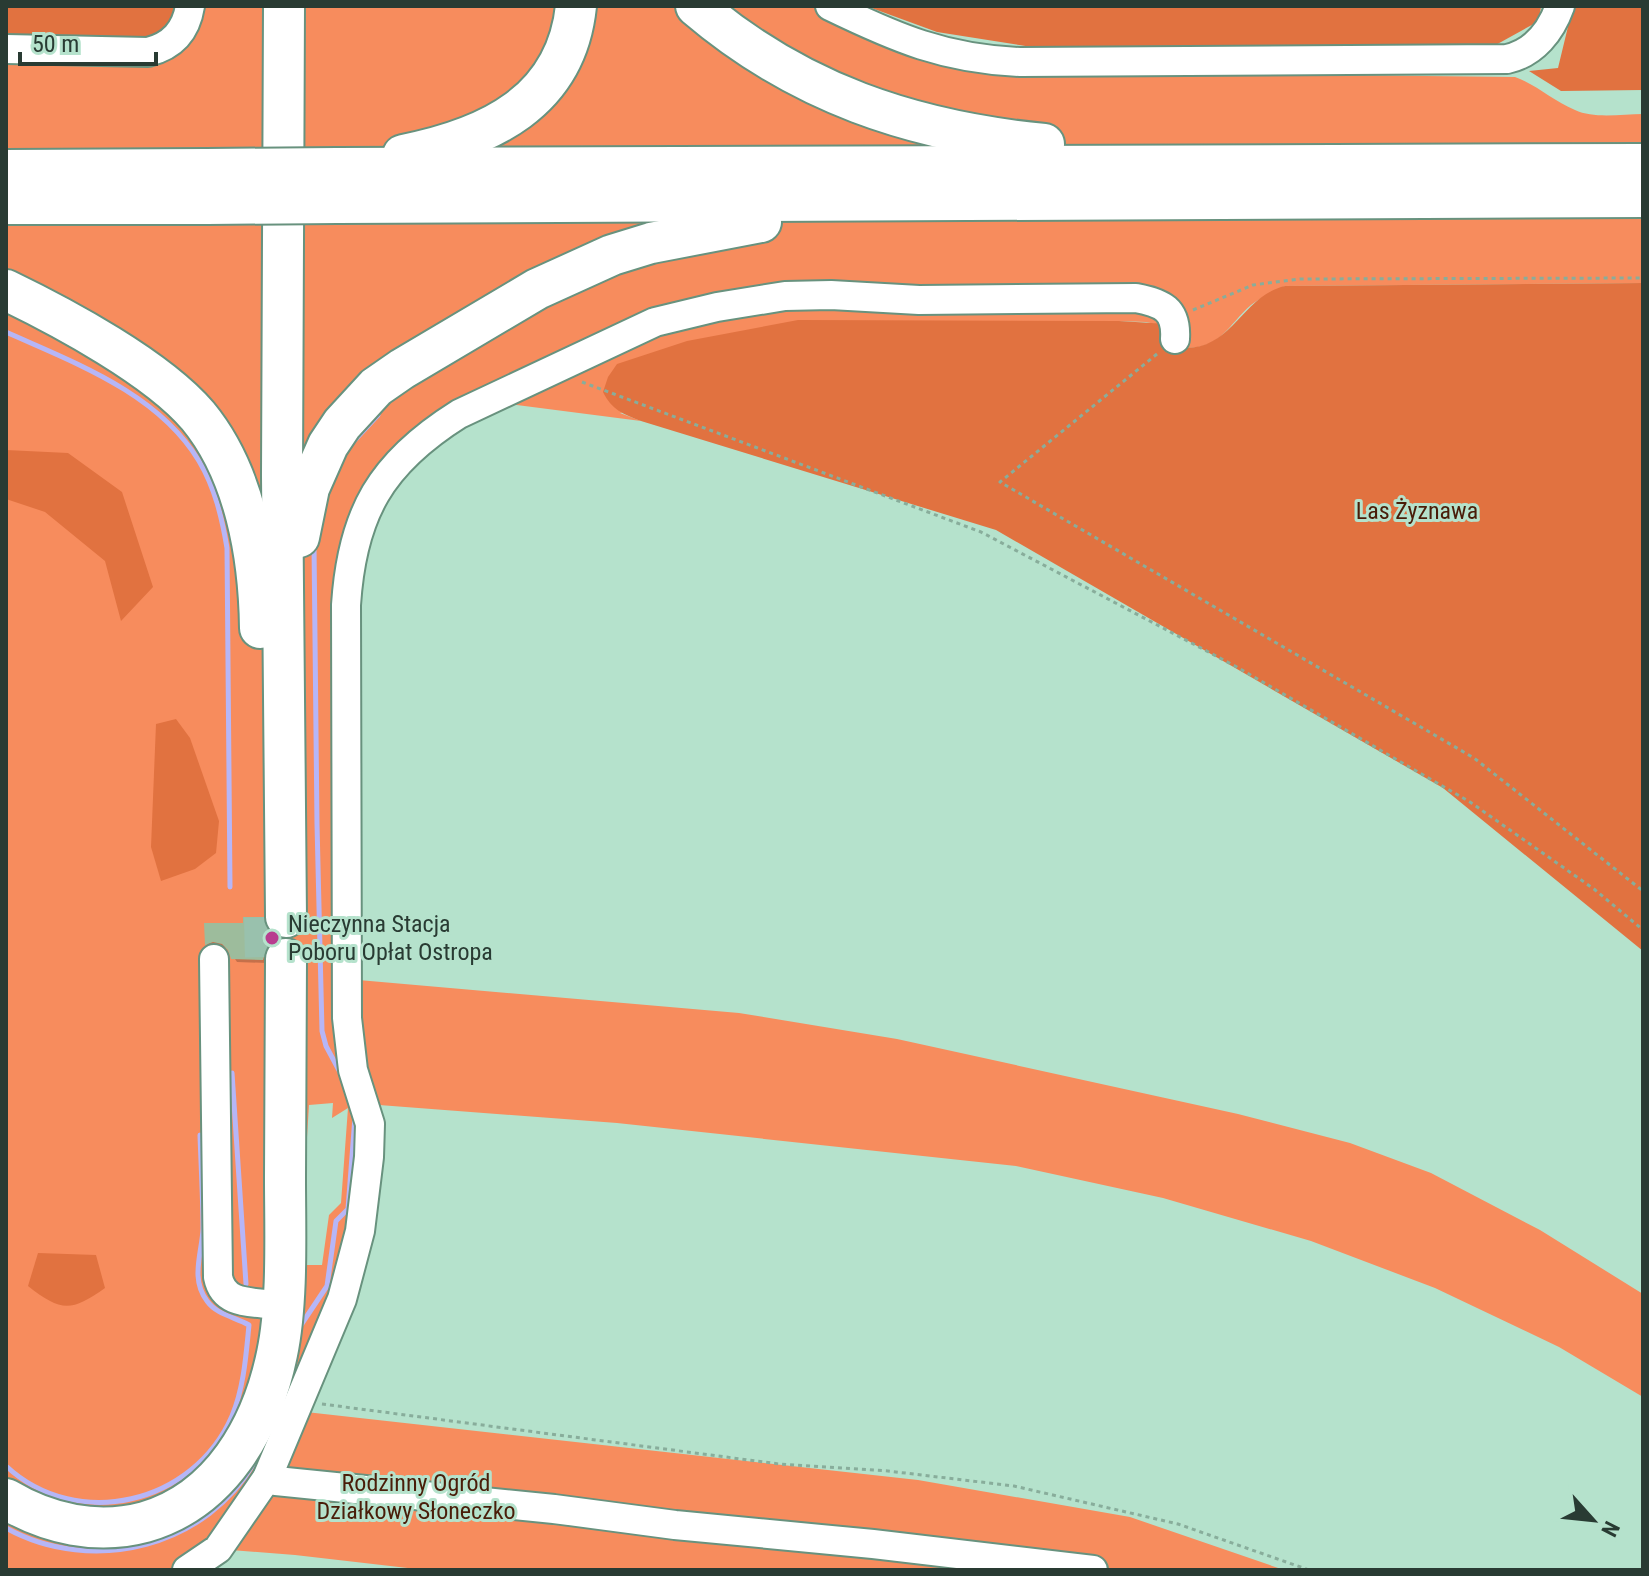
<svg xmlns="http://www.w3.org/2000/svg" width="1649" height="1576" font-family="'Roboto Condensed',sans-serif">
	<rect width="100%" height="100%" fill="#b5e2cc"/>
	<!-- green -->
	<path fill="#f78c5d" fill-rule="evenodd" d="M 194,6 L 825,6 L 864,27 L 1151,73 L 1515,77 C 1537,85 1553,101 1575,110 C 1594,119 1622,114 1643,114 L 1643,283 L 1285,286 C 1274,292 1261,297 1251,305 C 1227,326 1221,349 1184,348 L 1170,327 L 1146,322 L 1119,321 L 620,413 L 641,421 L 509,404 L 459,428 L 399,475 L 361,537 L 347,979 L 739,1013 L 897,1039 L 1238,1114 L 1350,1143 L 1431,1173 L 1540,1230 L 1643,1294 L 1643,1397 L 1559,1347 L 1435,1288 L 1311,1241 L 1163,1198 L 1016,1166 L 617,1123 L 366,1104 L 370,1124 L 306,1412 L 918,1480 L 1130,1517 L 1284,1570 L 425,1570 L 295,1555 L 218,1549 L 187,1570 L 6,1570 L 6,61 ZM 333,1103 L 332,1118 L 348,1108 L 341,1203 L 329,1215 L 322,1265 L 299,1265 L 309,1105 Z"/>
	<!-- forest -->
	<g fill="#e17240">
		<path d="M 6,6 L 179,6 L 172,29 L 152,41 L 6,37 Z"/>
		<path d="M 866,6 L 1541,6 L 1539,21 L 1492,47 L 1038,48 L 937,32 Z"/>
		<path d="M 1573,6 L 1643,6 L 1643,90 L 1561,91 L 1529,71 L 1558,68 Z"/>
		<path d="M 1643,283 L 1643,951 L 1443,788 L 996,530 L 641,421 C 623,414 612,410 603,392 L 608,377 L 617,364 L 687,341 L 798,320 L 1119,321 L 1168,324 L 1184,348 C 1233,349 1242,296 1285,286 Z"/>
		<path d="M 6,450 L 68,453 L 122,492 L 153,587 L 121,621 L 105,561 L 45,512 L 6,499 Z"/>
		<path d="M 176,719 L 190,738 L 219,821 L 216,853 L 195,869 L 161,881 L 151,847 L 156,724 Z"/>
		<path d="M 38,1253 L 96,1255 L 105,1288 C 71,1312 61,1312 28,1286 Z"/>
	</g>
	<!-- shadow -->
	<path fill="#0003" d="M 262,919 L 270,934 L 281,943 L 267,963 L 237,962 L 228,948 L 219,946 L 211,948 L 207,944 Z"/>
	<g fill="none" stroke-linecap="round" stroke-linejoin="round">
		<!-- stream -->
		<g stroke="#b6b6f7" stroke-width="5">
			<path d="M 6,332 C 75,363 158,393 199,461 C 215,488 222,518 227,548 L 230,887"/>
			<path d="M 352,443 L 378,415"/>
			<path d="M 314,545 L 317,824 L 322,1031 L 326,1046 L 341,1074"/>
			<path d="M 232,1073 L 246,1284"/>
			<path d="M 299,1328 L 327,1286 L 336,1221 L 348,1209 L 355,1117"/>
			<path d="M 6,1466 C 77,1532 194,1504 232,1416 C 244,1387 246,1355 249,1325 C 235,1317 217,1315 207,1301 C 190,1279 202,1253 203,1229 C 203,1198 201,1166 200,1135"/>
			<path d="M 6,1528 C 93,1576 209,1547 257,1458"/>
		</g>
	</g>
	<!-- building -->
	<path fill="#9dbc9c" d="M 243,917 L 263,917 L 267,929 L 278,938 L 267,947 L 263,960 L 231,959 L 228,950 L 222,944 L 213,942 L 205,945 L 204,923 L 243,923 Z"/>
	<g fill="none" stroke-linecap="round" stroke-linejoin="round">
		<!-- highway-tunnel -->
		<path stroke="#99c1ad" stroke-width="40" stroke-dasharray="40 20" stroke-linecap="butt" d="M 264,917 L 265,960"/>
		<defs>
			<g id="minor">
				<path d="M 830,6 C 896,38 945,59 1020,62 L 1507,59 C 1534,53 1551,31 1560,6"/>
				<path d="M 6,49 L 148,52 C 172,46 186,31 190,6"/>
				<path d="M 214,959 L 218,1277 C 223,1302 245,1302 267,1304"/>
				<path d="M 267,1478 L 276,1481 L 554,1509 L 675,1525 L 873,1544 L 1093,1570"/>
				<path d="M 187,1570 L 218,1549 L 267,1478 L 342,1299 L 360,1231 L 369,1157 L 370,1124 L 353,1070 L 347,1018 L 346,605 C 352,513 381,463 459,414 L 655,322 L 717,307 L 785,296 L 831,295 L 919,300 L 1136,298 C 1162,303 1177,309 1175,339"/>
			</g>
			<g id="highway">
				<path d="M 284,6 L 282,476 L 286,917"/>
				<path d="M 696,6 C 798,93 912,131 1044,144"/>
				<path d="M 403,155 C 489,138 566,102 576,6"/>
				<path d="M 337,168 L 1643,164"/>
				<path d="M 6,170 L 207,169"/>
				<path d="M 337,203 L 1643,197"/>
				<path d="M 6,204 L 207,204"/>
				<path d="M 6,290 C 64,318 157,368 198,416 C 245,473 259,556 260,628"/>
				<path d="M 299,537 L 309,488 L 328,445 L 342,424 L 376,387 L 402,369 L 537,289 L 612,255 L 651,243 L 761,222"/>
				<path d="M 6,1499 C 48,1524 97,1535 145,1522 C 221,1500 262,1427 277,1354 C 288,1302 285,1232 285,1178 C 286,1105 286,1032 286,959"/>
			</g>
		</defs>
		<!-- minor casing -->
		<use href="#minor" stroke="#68927e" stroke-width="32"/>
		<!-- highway casing -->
		<use href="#highway" stroke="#68927e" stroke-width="44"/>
		<!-- path -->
		<g stroke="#88ad9b" stroke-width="3" stroke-dasharray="4 4" stroke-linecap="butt">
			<path d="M 1193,310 L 1253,285 L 1300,279 L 1643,278"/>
			<path d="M 1157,354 L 1000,482 L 1474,758 L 1643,891"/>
			<path d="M 582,382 L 981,532 L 1235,666 L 1470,802 L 1594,889 L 1643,930"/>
			<path d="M 322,1404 L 779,1464 L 888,1471 L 1014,1486 L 1178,1524 L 1309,1570"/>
		</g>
		<!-- minor -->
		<use href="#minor" stroke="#fff" stroke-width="28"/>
		<!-- highway -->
		<use href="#highway" stroke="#fff" stroke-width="40"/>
		<defs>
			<g id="highway-bridge">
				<path d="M 207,169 L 337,168"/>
				<path d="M 207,204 L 337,203"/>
			</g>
		</defs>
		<!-- highway-bridge casing -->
		<use href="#highway-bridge" stroke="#68927e" stroke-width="44" stroke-linecap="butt"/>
		<!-- highway-bridge -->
		<use href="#highway-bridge" stroke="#fff" stroke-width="40"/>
	</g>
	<!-- markers -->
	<circle fill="#b83d8f" stroke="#b5e2cc" stroke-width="3" cx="272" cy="938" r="8"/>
	<g text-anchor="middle" stroke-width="6" stroke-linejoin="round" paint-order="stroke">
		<!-- park labels -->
		<g font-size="24" fill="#491d09" stroke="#b5e2cc">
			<text x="1417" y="519">Las Żyznawa</text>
			<text x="416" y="1491">Rodzinny Ogród<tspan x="416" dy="28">Działkowy Słoneczko</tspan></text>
		</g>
		<!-- poi labels -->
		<g font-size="24" fill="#293b33" stroke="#b5e2cc" text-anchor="start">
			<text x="288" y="932">Nieczynna Stacja<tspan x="288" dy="28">Poboru Opłat Ostropa</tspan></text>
		</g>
	</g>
	<!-- border -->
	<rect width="1649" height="1576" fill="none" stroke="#293b33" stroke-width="16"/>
	<!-- north arrow -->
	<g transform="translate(1593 1520) rotate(117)" stroke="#b5e2cc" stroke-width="6" paint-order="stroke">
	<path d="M0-6L14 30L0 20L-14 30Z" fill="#293b33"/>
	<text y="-12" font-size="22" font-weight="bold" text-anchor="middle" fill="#293b33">N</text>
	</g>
	<!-- scale -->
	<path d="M20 52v12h136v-12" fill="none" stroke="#293b33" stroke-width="4"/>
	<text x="32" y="52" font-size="24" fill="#293b33" stroke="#b5e2cc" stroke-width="6" paint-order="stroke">50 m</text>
</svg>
